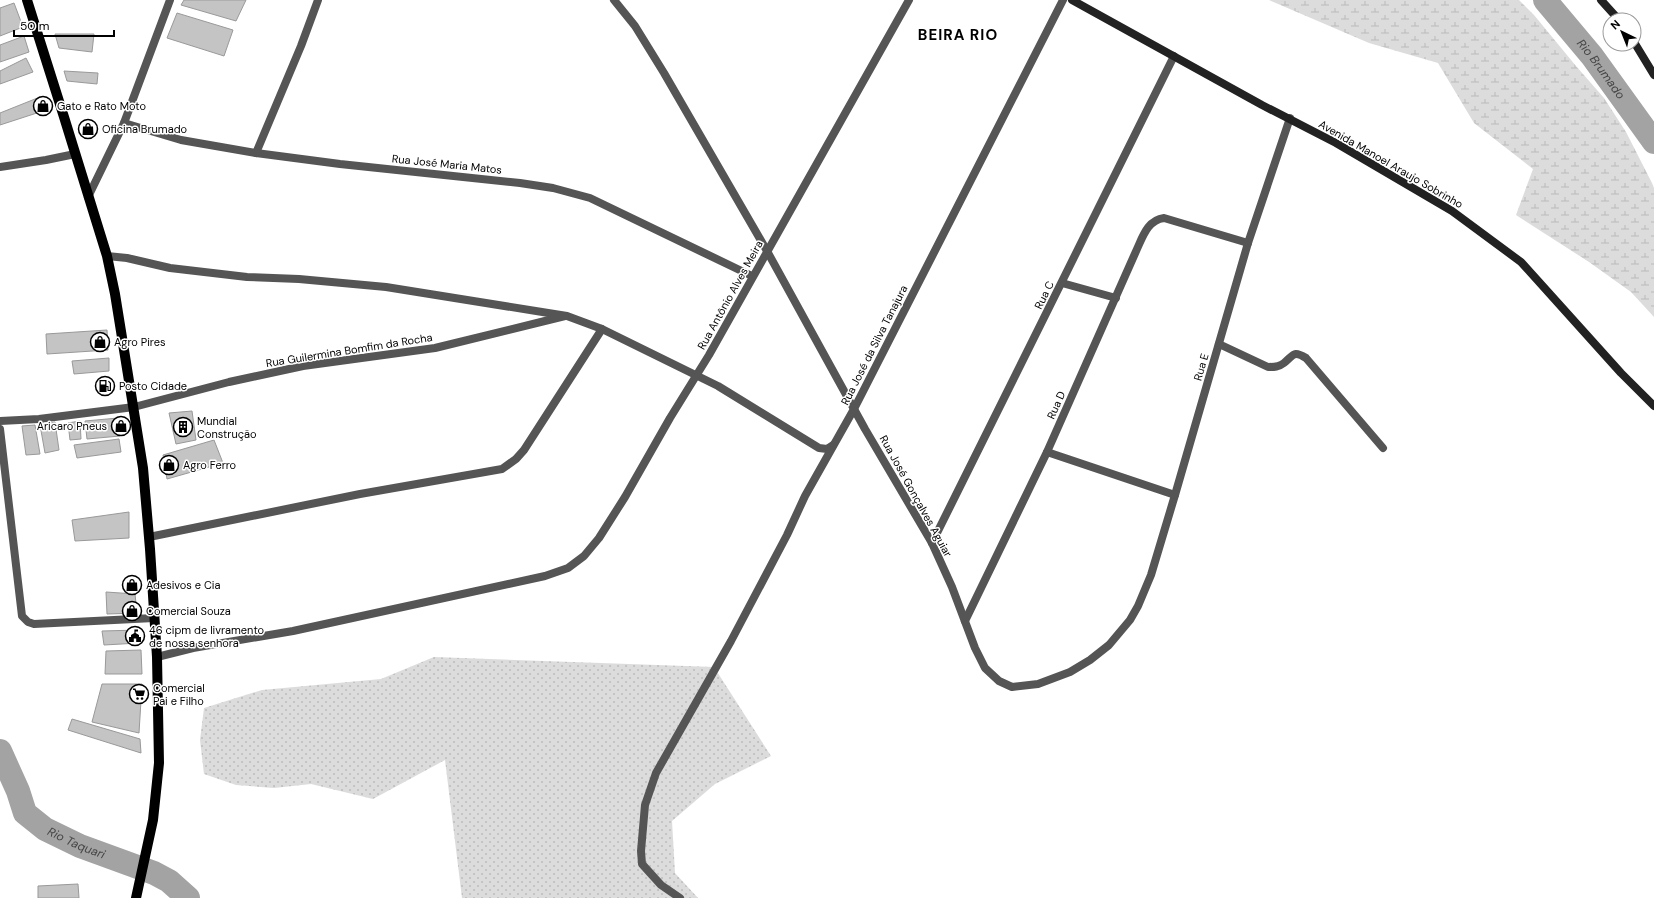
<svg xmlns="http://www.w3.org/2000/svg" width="1654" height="898" font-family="'DM Sans',sans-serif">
	<defs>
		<pattern id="grass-dots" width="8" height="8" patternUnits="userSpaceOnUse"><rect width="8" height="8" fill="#dcdcdc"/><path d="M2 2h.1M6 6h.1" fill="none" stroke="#bbb" stroke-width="1.8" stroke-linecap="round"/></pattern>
		<pattern id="wetland-marsh" width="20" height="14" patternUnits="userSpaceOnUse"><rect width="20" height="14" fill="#dcdcdc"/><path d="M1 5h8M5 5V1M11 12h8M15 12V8" fill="none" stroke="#bbb"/></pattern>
	</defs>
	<rect width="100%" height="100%" fill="#fff"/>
	<!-- grass -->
	<path fill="url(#grass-dots)" d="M 434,657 L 714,667 L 771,756 L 715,784 L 672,821 L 675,873 L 698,898 L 462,898 L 445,760 L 373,799 L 311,784 L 274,788 L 236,785 L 204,774 L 200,740 L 204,708 L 262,690 L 381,679 Z"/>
	<!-- wetland -->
	<path fill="url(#wetland-marsh)" d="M 1269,0 L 1519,0 L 1534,15 L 1576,66 L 1604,98 L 1626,132 L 1652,183 L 1654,188 L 1654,317 L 1631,292 L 1589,262 L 1516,215 L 1533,169 L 1474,123 L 1438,63 L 1369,43 Z"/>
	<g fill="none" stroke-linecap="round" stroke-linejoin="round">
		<!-- river -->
		<g stroke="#a3a3a3" stroke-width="24">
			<path id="s1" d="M 1545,0 L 1592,56 L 1654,142"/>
			<path id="s2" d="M 0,751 L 18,791 L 25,813 L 45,829 L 80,846 L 154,873 L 169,881 L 188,898"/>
		</g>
	</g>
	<!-- building -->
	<g fill="#c4c4c4" stroke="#999">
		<path d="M 184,0 L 246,0 L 236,21 L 181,5 Z"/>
		<path d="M 14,3 L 23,27 L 0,36 L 0,8 Z"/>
		<path d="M 177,13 L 233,30 L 224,56 L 167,38 Z"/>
		<path d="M 55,34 L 94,34 L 92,52 L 59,48 Z"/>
		<path d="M 24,36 L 29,52 L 0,62 L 0,45 Z"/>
		<path d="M 26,58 L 33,72 L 0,84 L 0,71 Z"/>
		<path d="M 64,71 L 98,73 L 97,84 L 67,81 Z"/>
		<path d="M 40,97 L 43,111 L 0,125 L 0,113 Z"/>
		<path d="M 107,330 L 108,350 L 47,354 L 46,334 Z"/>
		<path d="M 109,358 L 109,371 L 74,374 L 72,361 Z"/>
		<path d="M 192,411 L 196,440 L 176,444 L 169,413 Z"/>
		<path d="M 118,418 L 120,436 L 87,439 L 85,421 Z"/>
		<path d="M 80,421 L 81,439 L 70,440 L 68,423 Z"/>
		<path d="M 55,422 L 59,450 L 45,453 L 40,425 Z"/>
		<path d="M 35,425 L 40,454 L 26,455 L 22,426 Z"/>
		<path d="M 119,439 L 121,452 L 77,458 L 74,445 Z"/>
		<path d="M 214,440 L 223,463 L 167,479 L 163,455 Z"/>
		<path d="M 129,512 L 129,538 L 75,541 L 72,520 Z"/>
		<path d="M 106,592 L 135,594 L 137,613 L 107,614 Z"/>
		<path d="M 139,630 L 139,643 L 104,645 L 102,631 Z"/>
		<path d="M 141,650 L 142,674 L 105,674 L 106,651 Z"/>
		<path d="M 102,684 L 142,684 L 139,733 L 92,722 Z"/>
		<path d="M 72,719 L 140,739 L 141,753 L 68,730 Z"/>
		<path d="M 78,884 L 79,898 L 38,898 L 38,886 Z"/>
	</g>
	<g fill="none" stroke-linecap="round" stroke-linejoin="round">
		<!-- street -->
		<g stroke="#555" stroke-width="8">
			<path d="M 614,0 L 635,26 L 664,73 L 767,251 L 865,429 L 932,543 L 952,587 L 975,648 L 985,668 L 999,681 L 1012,687 L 1038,684 L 1070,672 L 1090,660 L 1109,645 L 1130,620 L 1138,606 L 1151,575 L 1175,495 L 1248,243 L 1290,118"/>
			<path d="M 124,123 L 181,140 L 256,153 L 340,164 L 520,183 L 553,188 L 590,198 L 752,276"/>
			<path d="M 256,153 L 301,46 L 318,0"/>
			<path d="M 0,167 L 46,160 L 75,154"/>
			<path d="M 88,197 L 124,123 L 170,0"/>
			<path d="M 107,256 L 127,258 L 170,268 L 247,277 L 299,279 L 386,287 L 567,316 L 602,329 L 718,386 L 819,448 L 827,449 L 833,445"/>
			<path d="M 1062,283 L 1116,298"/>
			<path d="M 1219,344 L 1268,367 C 1274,367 1279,367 1284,363 C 1294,355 1293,350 1306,358 L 1383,448"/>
			<path d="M 0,421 L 39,419 L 134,407 L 229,382 L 303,366 L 435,348 L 565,316"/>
			<path d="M 0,429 L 22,616 L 28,622 L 34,624 L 154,618"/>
			<path d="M 1047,452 L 1175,495"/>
			<path d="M 149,537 L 360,494 L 502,469 L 516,459 L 524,450 L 602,329"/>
			<path d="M 932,543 L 1174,56"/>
			<path d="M 965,621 L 1047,452 L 1137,249 C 1143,236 1148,220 1164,218 L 1248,243"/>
			<path d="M 157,657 L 193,648 L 293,631 L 545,576 L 568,568 L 584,556 L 599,538 L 625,497 L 670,418 L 709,355 L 909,0"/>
			<path d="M 680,898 L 661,885 L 642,864 L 641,851 L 645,805 L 656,773 L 731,641 L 787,535 L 805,496 L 854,409 L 1063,0"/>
		</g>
		<!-- secondary -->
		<g stroke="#222" stroke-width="8">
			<path d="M 1072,0 L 1262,105 L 1336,143 L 1452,211 L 1521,262 L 1621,373 L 1654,406"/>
			<path d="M 1601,0 L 1619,20"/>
			<path d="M 1634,42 L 1654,75"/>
		</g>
		<!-- primary -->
		<path stroke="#000" stroke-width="10" d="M 27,0 L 64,117 L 107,256 L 115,294 L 143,468 L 150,549 L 157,657 L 159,763 L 153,820 L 136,898"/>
	</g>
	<!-- icons -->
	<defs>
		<symbol id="shop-ring" viewBox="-11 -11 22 22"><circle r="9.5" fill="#fff" stroke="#000" stroke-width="1.5"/><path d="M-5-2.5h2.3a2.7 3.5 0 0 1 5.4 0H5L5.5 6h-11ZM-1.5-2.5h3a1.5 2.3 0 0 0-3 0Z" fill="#000"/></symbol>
		<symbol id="fuel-ring" viewBox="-11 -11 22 22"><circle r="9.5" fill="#fff" stroke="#000" stroke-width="1.5"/><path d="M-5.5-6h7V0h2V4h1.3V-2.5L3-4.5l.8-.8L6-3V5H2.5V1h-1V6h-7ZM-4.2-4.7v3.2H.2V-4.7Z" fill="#000"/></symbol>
		<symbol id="building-ring" viewBox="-11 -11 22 22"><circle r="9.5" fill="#fff" stroke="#000" stroke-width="1.5"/><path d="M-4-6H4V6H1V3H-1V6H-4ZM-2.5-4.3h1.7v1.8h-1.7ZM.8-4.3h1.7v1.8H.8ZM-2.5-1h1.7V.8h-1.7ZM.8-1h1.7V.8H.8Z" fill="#000"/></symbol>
		<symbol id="civic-ring" viewBox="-11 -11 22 22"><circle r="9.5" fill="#fff" stroke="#000" stroke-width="1.5"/><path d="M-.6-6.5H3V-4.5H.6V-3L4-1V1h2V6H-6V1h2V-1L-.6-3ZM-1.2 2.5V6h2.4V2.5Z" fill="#000"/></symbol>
		<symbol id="supermarket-ring" viewBox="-11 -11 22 22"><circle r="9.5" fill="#fff" stroke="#000" stroke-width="1.5"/><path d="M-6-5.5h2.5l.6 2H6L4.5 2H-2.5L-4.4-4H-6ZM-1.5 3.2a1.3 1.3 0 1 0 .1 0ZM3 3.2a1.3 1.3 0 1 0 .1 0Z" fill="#000"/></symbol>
	</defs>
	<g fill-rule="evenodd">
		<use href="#shop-ring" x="32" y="95" width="22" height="22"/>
		<use href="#shop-ring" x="77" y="118" width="22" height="22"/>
		<use href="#shop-ring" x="89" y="331" width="22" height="22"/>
		<use href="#fuel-ring" x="94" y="375" width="22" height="22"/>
		<use href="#shop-ring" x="110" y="415" width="22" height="22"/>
		<use href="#building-ring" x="172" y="416" width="22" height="22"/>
		<use href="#shop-ring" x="158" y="454" width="22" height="22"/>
		<use href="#shop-ring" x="121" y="574" width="22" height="22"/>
		<use href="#shop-ring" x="121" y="600" width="22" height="22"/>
		<use href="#civic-ring" x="124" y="625" width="22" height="22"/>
		<use href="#supermarket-ring" x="128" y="683" width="22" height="22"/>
	</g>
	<g text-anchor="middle" stroke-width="3" stroke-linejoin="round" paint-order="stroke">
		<!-- poi labels -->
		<g font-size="11" fill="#000" stroke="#fff" text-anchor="start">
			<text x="57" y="110">Gato e Rato Moto</text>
			<text x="102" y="133">Oficina Brumado</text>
			<text x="114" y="346">Agro Pires</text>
			<text x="119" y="390">Posto Cidade</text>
			<text x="197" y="425">Mundial<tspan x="197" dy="13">Construção</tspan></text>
			<text x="107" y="430" text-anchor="end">Aricaro Pneus</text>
			<text x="183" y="469">Agro Ferro</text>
			<text x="146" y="589">Adesivos e Cia</text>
			<text x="146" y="615">Comercial Souza</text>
			<text x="149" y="634">46 cipm de livramento<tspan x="149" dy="13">de nossa senhora</tspan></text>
			<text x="153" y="692">Comercial<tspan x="153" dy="13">Pai e Filho</tspan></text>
		</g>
		<!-- street labels -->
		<g font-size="11" fill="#000" stroke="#fff">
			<text transform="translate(447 164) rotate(6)" y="4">Rua José Maria Matos</text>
			<text transform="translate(1391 164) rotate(30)" y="4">Avenida Manoel Araujo Sobrinho</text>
			<text transform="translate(730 295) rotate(-61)" y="4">Rua Antônio Alves Meira</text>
			<text transform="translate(1044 295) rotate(-64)" y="4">Rua C</text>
			<text transform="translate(874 345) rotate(-63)" y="4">Rua José da Silva Tanajura</text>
			<text transform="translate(349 350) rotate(-9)" y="4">Rua Guilermina Bomfim da Rocha</text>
			<text transform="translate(1201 367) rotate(-74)" y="4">Rua E</text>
			<text transform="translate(1056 405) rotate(-66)" y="4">Rua D</text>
			<text transform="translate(916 496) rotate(61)" y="4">Rua José Gonçalves Aguiar</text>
		</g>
		<!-- water labels -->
		<g font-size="12" font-style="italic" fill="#444" stroke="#fff">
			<text dy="4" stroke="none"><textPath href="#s1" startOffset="89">Rio Brumado</textPath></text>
			<text dy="4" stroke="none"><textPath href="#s2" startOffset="127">Rio Taquari</textPath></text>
		</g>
		<!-- district labels -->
		<g font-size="15" font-weight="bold" letter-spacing="1" fill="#000" stroke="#fff">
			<text x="958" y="40">BEIRA RIO</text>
		</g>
	</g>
	<!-- north arrow -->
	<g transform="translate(1622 32) rotate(317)"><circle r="19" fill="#ffffff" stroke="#999999"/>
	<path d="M0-3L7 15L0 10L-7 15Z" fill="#000000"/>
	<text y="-6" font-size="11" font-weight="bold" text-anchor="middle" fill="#000000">N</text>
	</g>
	<!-- scale -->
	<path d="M14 30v6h100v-6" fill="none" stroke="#000000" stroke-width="2"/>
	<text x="20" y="30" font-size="12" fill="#000000" stroke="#ffffff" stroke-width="3" paint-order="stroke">50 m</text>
</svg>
